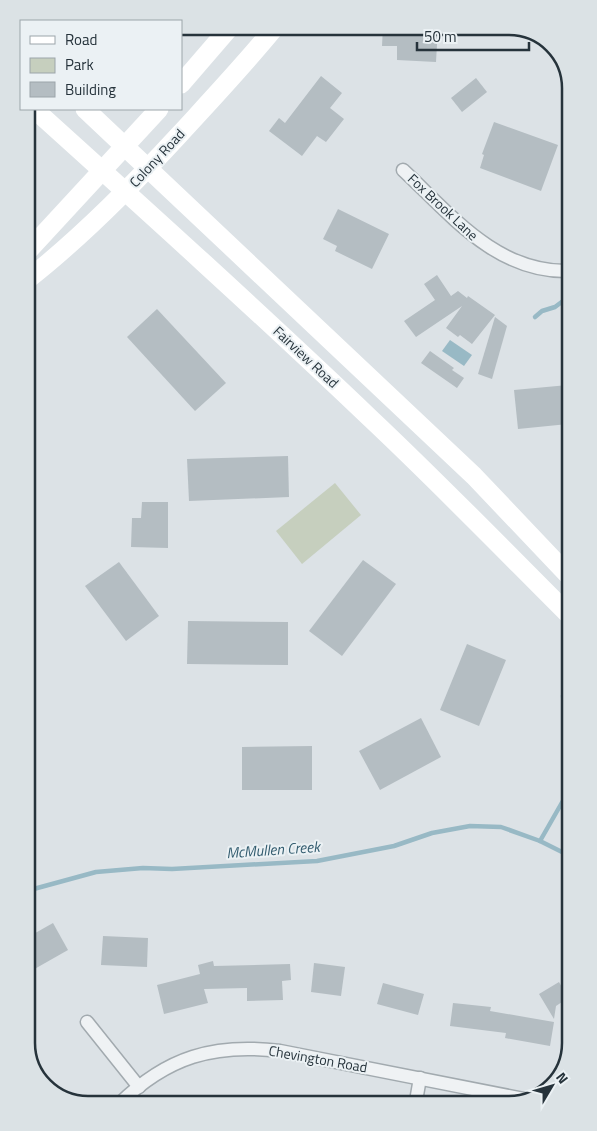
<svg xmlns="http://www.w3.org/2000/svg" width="597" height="1131" font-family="'Titillium Web',sans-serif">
	<rect width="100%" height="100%" fill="#dce2e6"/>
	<!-- green -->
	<path fill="#c6cfbe" d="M 335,483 L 361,515 L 302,564 L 276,531 Z"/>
	<!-- water -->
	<path fill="#98b9c5" d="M 450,340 L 472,355 L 464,366 L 442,351 Z"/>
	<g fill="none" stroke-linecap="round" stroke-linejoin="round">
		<!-- stream -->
		<g stroke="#98b9c5" stroke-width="4.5">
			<path d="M 535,317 L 542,311 L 555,307 L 567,298"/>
			<path d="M 540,841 L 564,799 L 569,754 L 563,696 L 569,687"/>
			<path d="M 30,890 L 96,872 L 143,868 L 172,869 L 317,861 L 394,846 L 432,833 L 470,826 L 501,827 L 540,841 L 570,856"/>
		</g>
	</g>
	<!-- building -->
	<g fill="#b4bdc2">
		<path d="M 383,26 L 438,27 L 436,62 L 397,60 L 397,46 L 382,46 Z"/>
		<path d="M 321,76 L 342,93 L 330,108 L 344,119 L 326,142 L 317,136 L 302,156 L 269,131 L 279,118 L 285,123 Z"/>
		<path d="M 476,78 L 487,92 L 462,112 L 451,98 Z"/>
		<path d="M 494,122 L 558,145 L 541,191 L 480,168 L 484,155 L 482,154 Z"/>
		<path d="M 338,209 L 389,234 L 372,269 L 335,251 L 337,246 L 323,239 Z"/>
		<path d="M 437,275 L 451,296 L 458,291 L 467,298 L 468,296 L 495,315 L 472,344 L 460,335 L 458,337 L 446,328 L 462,306 L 416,337 L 404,321 L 435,300 L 424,284 Z"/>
		<path d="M 157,309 L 226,383 L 195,411 L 127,337 Z"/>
		<path d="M 495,317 L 507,326 L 492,379 L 478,374 Z"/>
		<path d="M 430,351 L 454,368 L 452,370 L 464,378 L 457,388 L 421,363 Z"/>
		<path d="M 568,385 L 568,424 L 518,429 L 514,390 Z"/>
		<path d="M 288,456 L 289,497 L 189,501 L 187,459 Z"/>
		<path d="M 142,502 L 168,502 L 168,548 L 131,547 L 132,518 L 141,518 Z"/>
		<path d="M 363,560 L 396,584 L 342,656 L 309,631 Z"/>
		<path d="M 119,562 L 159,616 L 126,641 L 85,586 Z"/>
		<path d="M 188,621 L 288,622 L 288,665 L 187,664 Z"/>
		<path d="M 467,644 L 506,660 L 479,726 L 440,710 Z"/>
		<path d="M 421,718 L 441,757 L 380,790 L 359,751 Z"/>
		<path d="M 312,746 L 312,790 L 242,790 L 242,747 Z"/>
		<path d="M 53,923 L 68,950 L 31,971 L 30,936 Z"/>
		<path d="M 103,936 L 148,938 L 147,967 L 101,965 Z"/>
		<path d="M 213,961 L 214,966 L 290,964 L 291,980 L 282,981 L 283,1000 L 247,1001 L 247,988 L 204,989 L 208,1003 L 164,1014 L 157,985 L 200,974 L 198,965 Z"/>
		<path d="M 314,963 L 345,967 L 341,996 L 311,992 Z"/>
		<path d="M 559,982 L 568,998 L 556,1006 L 554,1019 L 539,994 Z"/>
		<path d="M 383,983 L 424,994 L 418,1015 L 377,1004 Z"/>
		<path d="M 453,1003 L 491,1007 L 490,1011 L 554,1022 L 550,1046 L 505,1038 L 506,1033 L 450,1026 Z"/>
	</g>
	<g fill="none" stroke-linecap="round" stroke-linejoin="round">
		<defs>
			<g id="minor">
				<path d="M 403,170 C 450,214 496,272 567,271"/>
				<path d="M 87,1022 L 139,1087"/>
				<path d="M 416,1101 L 420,1078"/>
				<path d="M 119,1104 C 167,1057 214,1043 280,1051 L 529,1100"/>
			</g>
		</defs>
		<!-- minor casing -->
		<use href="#minor" stroke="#a2aaaf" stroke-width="15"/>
		<!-- minor -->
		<use href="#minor" stroke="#eff2f4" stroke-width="12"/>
		<!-- secondary -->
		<g stroke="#fff" stroke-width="19">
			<path d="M 181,84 L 231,26"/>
			<path d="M 34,109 C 147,211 260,313 370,418 C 438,482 503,549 569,615"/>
			<path d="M 85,109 L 474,476 L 568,575"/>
			<path d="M 27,252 L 159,109"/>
			<path d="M 27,280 C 82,237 132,186 179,135 C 212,99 245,64 276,26"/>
		</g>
	</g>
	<g text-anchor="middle" stroke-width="4" stroke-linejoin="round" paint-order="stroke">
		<!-- street labels -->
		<g font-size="14" fill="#26333b" stroke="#ebf1f4">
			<text transform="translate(157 158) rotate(-47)" y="5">Colony Road</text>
			<text transform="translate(443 207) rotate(43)" y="5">Fox Brook Lane</text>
			<text transform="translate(306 357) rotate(43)" y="5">Fairview Road</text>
			<text transform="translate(318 1059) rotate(10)" y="5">Chevington Road</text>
		</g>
		<!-- water labels -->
		<g font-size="15" font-style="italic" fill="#325b6e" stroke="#ebf1f4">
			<text transform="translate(273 850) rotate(-4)" y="5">McMullen Creek</text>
		</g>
	</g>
	<!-- crop -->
	<path d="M0 0H597V1131H0ZM88 35H509A53 53 0 0 1 562 88V1043A53 53 0 0 1 509 1096H88A53 53 0 0 1 35 1043V88A53 53 0 0 1 88 35Z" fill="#dbe2e5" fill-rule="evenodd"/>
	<path fill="none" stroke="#26333b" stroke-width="2.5" d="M88 35H509A53 53 0 0 1 562 88V1043A53 53 0 0 1 509 1096H88A53 53 0 0 1 35 1043V88A53 53 0 0 1 88 35Z"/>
	<!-- legend -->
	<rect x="20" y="20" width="162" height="90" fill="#ebf1f4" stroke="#9ca5aa"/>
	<rect x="30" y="36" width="25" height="8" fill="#ffffff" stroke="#9ca5aa"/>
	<text x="65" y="45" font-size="15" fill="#26333b">Road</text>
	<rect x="30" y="58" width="25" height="15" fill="#c6cfbe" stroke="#9ca5aa"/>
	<text x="65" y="70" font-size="15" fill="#26333b">Park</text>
	<rect x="30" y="82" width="25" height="15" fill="#b4bdc2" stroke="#9ca5aa"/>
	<text x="65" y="95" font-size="15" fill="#26333b">Building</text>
	<!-- north arrow -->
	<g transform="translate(552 1086) rotate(52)" stroke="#ebf1f4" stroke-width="4" paint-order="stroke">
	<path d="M0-4L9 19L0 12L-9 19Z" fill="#26333b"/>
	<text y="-8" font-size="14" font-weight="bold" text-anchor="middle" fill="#26333b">N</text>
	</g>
	<!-- scale -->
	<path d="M417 42v8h112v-8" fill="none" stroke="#26333b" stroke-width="2.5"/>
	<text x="424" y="42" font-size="15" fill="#26333b" stroke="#ebf1f4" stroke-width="4" paint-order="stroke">50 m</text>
</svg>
